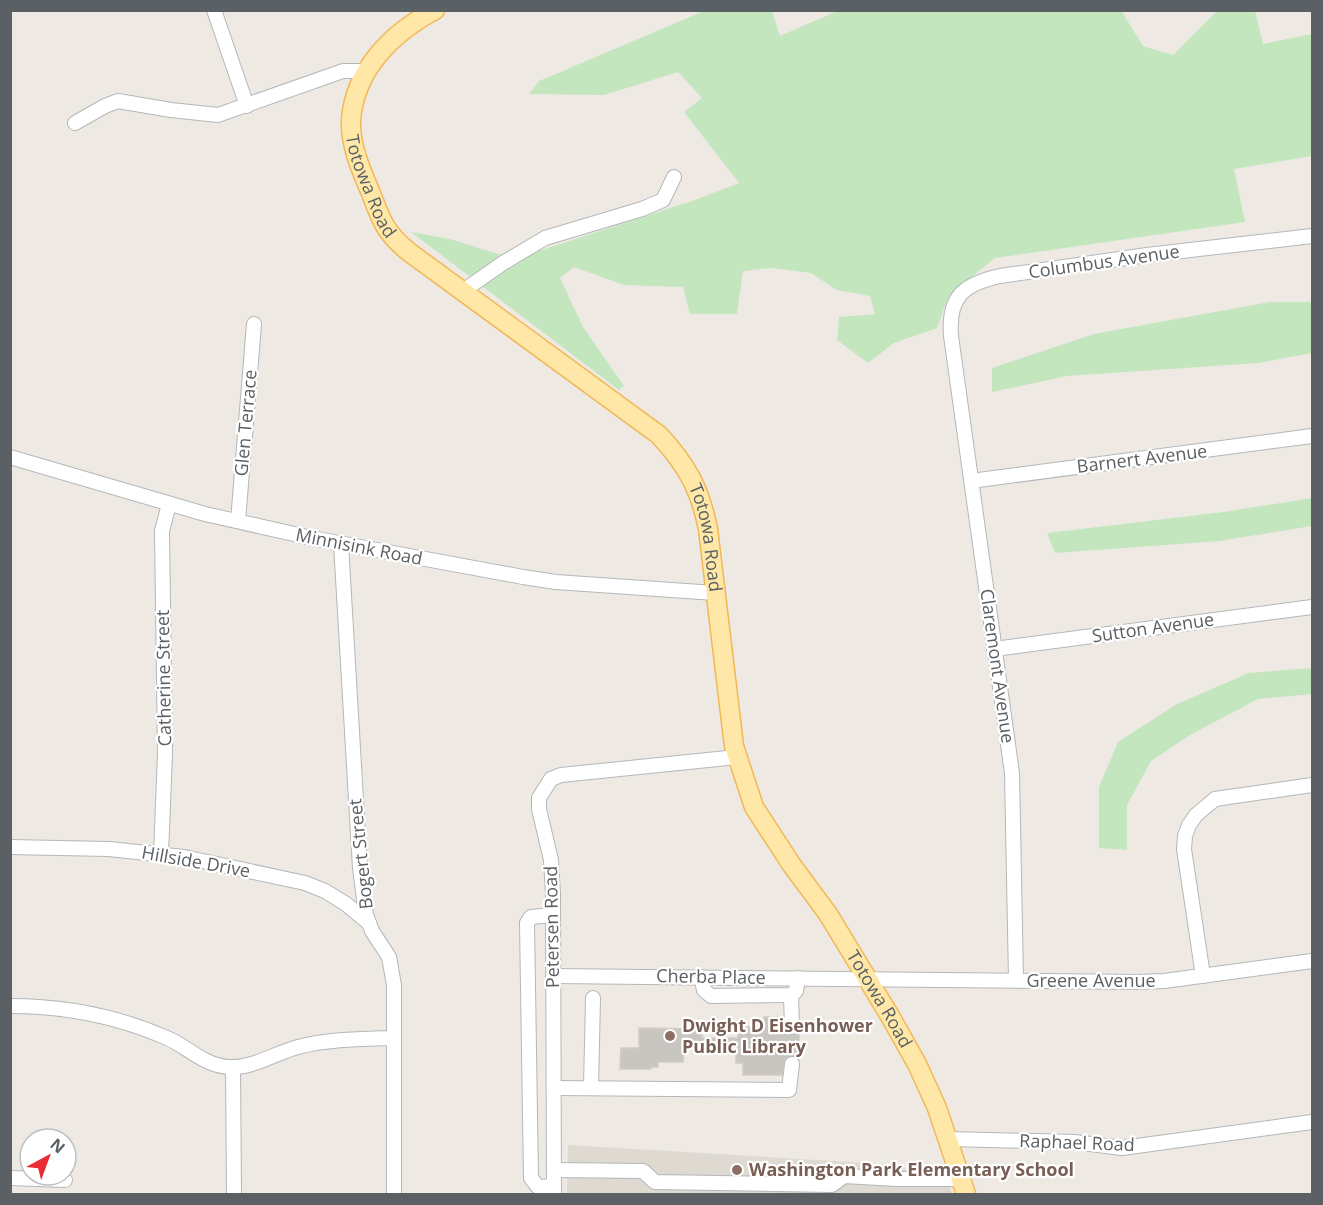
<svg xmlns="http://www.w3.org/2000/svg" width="1323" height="1205" font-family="'Open Sans',sans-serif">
	<rect width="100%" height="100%" fill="#eeeae3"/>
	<!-- education -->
	<path fill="#ded9d1" d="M 568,1145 L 900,1165 L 912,1174 L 949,1183 L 952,1194 L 567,1194 Z"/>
	<!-- green -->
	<g fill="#c3e6bf">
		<path d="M 704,11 L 772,11 L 780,36 L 835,12 L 844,11 L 1123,11 L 1122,12 L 1143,46 L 1173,55 L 1217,11 L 1255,11 L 1263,44 L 1312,34 L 1312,156 L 1234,169 L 1245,222 L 995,258 L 975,274 L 946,303 L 937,328 L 894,343 L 868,363 L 837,340 L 839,317 L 875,314 L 870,296 L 837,290 L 811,273 L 771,268 L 743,271 L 737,314 L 690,314 L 683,287 L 624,285 L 574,267 L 560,278 L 583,327 L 624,386 L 619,390 L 411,232 L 450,239 L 514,259 L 695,200 L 739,183 L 684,112 L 702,98 L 678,72 L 604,95 L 529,94 L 539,81 Z"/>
		<path d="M 1270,302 L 1312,302 L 1312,353 L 1258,363 L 1067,376 L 992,392 L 992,368 L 1094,334 Z"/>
		<path d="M 1312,498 L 1312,526 L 1220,541 L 1055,553 L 1047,533 L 1224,512 Z"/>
		<path d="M 1312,668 L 1312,694 L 1258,699 L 1190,735 L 1151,761 L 1127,805 L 1127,850 L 1099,848 L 1099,787 L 1118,742 L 1177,704 L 1249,673 Z"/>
	</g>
	<!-- building -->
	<path fill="#c9c5c0" stroke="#d3cbc1" stroke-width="1.5" d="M 764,1017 L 783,1017 L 783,1028 L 787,1035 L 793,1036 L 799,1032 L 799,1059 L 792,1055 L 785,1058 L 782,1075 L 743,1075 L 743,1063 L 736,1063 L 736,1050 L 684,1049 L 683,1062 L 658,1062 L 658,1067 L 651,1067 L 651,1069 L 620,1069 L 621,1048 L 639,1048 L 639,1028 L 702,1029 L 702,1038 L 738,1038 L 738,1027 L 764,1027 Z"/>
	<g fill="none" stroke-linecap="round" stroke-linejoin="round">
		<!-- minor-tunnel -->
		<path stroke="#c9c8c3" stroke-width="14" stroke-dasharray="14 7" stroke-linecap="butt" d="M 792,1064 L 792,1027"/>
		<defs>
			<g id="minor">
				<path d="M 214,10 L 247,106"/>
				<path d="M 75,123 L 105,106 L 118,101 L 171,110 L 218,115 L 343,71 L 367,71"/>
				<path d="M 463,291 L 503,263 L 545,238 L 642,209 L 663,200 L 674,177"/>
				<path d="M 10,457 L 205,514 L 312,538 L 523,577 L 556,582 L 715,593"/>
				<path d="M 971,481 L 1312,436"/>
				<path d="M 238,521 L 254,324"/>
				<path d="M 341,544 L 360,868 L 366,915 L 372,931 L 389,957 L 394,985 L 394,1194"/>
				<path d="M 994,649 L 1312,607"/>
				<path d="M 10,847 L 109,849 L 184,857 L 305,883 L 325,891 L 346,904 L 369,923"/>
				<path d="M 161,854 L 165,754 L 162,531 L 169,504"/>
				<path d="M 553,915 L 531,917 L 527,923 L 531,1178 L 538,1187 L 554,1186"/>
				<path d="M 553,976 L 1138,982 L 1164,981 L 1312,961"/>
				<path d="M 1203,976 L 1184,849 L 1185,836 L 1189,825 L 1196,815 L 1215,799 L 1312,785"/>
				<path d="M 701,977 L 704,990 L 711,996 L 791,995 L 796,991 L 798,978"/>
				<path d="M 1016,980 L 1012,773 L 951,336 C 948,297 963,284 1000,276 L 1147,255 L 1312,236"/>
				<path d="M 791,995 L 792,1027"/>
				<path d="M 10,1006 C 65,1006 117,1016 167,1038 C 188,1047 203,1065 228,1067 C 252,1069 275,1053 298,1047 C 328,1039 362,1039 393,1038"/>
				<path d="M 233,1067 L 234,1194"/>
				<path d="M 554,1088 L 789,1090 L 792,1064"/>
				<path d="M 591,1088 L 593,998"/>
				<path d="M 948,1139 L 1075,1142 L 1122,1148 L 1312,1122"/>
				<path d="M 554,1170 L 643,1171 L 655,1182 L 832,1185 L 844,1176 L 897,1179 L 961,1179"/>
				<path d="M 10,1178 L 65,1180"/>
				<path d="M 554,1194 L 553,894 L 551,860 L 539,809 L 539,798 L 551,779 L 561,775 L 737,757"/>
			</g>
			<g id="major">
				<path id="s1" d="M 435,10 C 392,33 355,69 351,120 C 350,144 360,168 370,191 C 381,219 384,232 409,252 L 659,435 C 687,465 700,489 708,529 L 734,746 L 754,807 L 791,864 L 828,914 L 890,1016 L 917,1064 L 937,1108 L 966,1194"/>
			</g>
		</defs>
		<!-- minor casing -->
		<use href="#minor" stroke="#b4b7ba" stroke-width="16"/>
		<!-- major casing -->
		<use href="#major" stroke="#f2b757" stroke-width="21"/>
		<!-- minor -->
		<use href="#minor" stroke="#fff" stroke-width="14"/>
		<!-- major -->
		<use href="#major" stroke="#ffe7a7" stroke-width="18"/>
	</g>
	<!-- markers -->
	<g fill="#8d6e63" stroke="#fff" stroke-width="2">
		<circle cx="670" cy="1036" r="6"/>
		<circle cx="737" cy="1170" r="6"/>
	</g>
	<g text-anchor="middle" stroke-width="4.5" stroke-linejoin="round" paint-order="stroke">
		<!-- street labels -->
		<g font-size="18" fill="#5b6064" stroke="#fff">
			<text dy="6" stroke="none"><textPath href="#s1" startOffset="214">Totowa Road</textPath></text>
			<text transform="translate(1104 262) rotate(-8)" y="6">Columbus Avenue</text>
			<text transform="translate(246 423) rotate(-85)" y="6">Glen Terrace</text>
			<text transform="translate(1142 459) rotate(-7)" y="6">Barnert Avenue</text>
			<text dy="6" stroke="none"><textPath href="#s1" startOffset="718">Totowa Road</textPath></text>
			<text transform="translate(359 547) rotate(11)" y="6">Minnisink Road</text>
			<text transform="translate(1153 628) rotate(-8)" y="6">Sutton Avenue</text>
			<text transform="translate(997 666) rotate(82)" y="6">Claremont Avenue</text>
			<text transform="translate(164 678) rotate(-91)" y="6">Catherine Street</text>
			<text transform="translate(361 854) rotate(-96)" y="6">Bogert Street</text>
			<text transform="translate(196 862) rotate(10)" y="6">Hillside Drive</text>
			<text transform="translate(552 927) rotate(-91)" y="6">Petersen Road</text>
			<text transform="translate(711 977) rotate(1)" y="6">Cherba Place</text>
			<text x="1091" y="987">Greene Avenue</text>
			<text dy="6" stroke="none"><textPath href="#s1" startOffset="1222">Totowa Road</textPath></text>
			<text transform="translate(1077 1143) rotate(2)" y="6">Raphael Road</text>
		</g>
		<!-- education labels -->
		<g font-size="18" font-weight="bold" fill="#785e54" stroke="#fff" text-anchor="start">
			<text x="682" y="1032">Dwight D Eisenhower<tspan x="682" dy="21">Public Library</tspan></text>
			<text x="749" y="1176">Washington Park Elementary School</text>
		</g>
	</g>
	<!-- border -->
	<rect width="1323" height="1205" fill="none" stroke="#5b6064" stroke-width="24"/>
	<!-- north arrow -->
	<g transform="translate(48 1157) rotate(41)"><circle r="28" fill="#ffffff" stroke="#bdbfc1" stroke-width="1.5"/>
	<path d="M0-4.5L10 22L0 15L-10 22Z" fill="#eb2c32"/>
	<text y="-9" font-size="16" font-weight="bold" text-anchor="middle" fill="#5b6064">N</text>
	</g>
</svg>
